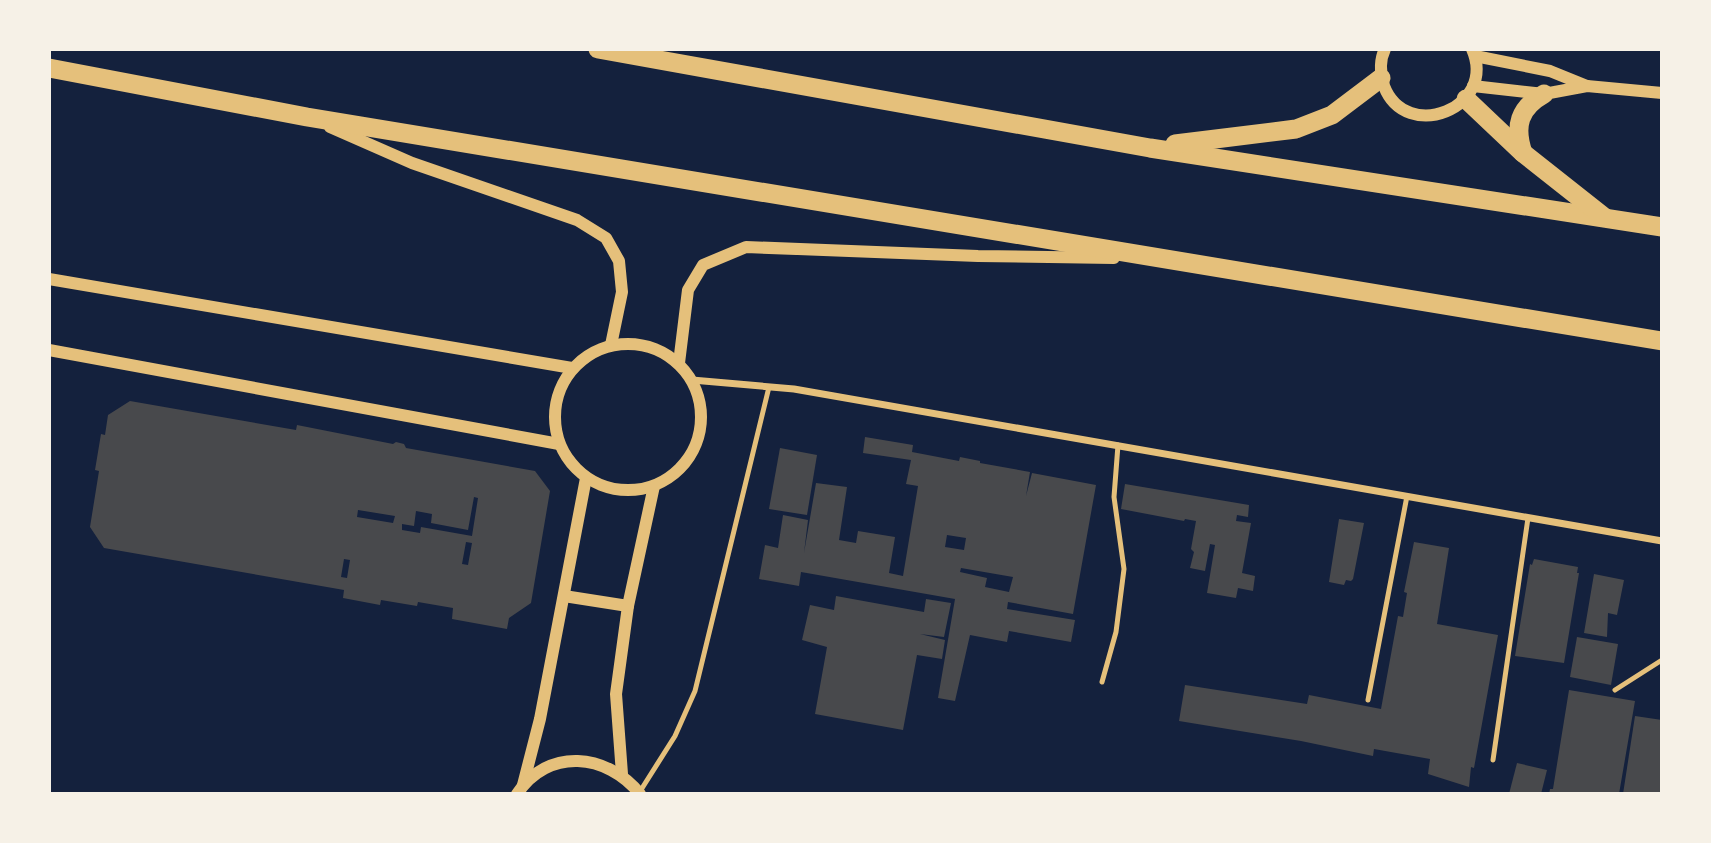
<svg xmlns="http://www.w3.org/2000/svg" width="1711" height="843" font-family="'Roboto Condensed',sans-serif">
	<rect width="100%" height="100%" fill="#14213d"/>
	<!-- building -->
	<g fill="#48494c" fill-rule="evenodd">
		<path d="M 130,401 L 296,430 L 297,425 L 393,444 L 396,442 L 404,444 L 406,448 L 535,471 L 550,491 L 531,603 L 509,618 L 507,629 L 452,619 L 453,608 L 418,602 L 417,606 L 381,600 L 380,605 L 343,598 L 344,590 L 104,548 L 90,527 L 99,471 L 95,470 L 101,434 L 105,435 L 108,415 ZM 474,497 L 478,498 L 472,536 L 421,527 L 420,533 L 402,530 L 402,524 L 414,526 L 416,511 L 432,514 L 431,523 L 468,530 ZM 358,510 L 395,516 L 393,523 L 357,517 ZM 466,542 L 472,543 L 468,565 L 462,564 ZM 344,559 L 350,560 L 347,578 L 341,577 Z"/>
		<path d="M 865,437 L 913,445 L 912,452 L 959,461 L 960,457 L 980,461 L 980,463 L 1030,472 L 1026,496 L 1032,473 L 1096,485 L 1073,614 L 1008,602 L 1007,609 L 1075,620 L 1071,642 L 1009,631 L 1007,642 L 970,635 L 955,701 L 938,698 L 955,599 L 801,572 L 799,586 L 759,579 L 765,545 L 778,548 L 783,515 L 808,520 L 804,553 L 816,483 L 847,487 L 839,540 L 856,543 L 858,531 L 895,537 L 889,573 L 903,576 L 918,486 L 906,484 L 911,460 L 863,453 ZM 947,535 L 966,538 L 964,550 L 945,547 ZM 961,568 L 1013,577 L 1009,592 L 985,587 L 987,578 L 960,572 Z"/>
		<path d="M 780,448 L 817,455 L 807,515 L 769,509 Z"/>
		<path d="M 1125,484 L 1249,505 L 1248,517 L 1237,515 L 1236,521 L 1251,523 L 1242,573 L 1255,576 L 1253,591 L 1238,588 L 1236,598 L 1207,593 L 1215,545 L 1210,544 L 1205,571 L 1190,568 L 1194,552 L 1191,549 L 1196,521 L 1185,519 L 1184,521 L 1121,509 Z"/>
		<path d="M 1339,519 L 1364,523 L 1353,579 L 1351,581 L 1346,580 L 1344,585 L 1329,582 Z"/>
		<path d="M 1414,542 L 1449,548 L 1437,624 L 1498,635 L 1474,768 L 1471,767 L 1469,787 L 1428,774 L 1430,759 L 1374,749 L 1373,756 L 1301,741 L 1179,721 L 1185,685 L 1307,704 L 1309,695 L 1381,709 L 1398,616 L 1403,617 L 1407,593 L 1404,592 Z"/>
		<path d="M 1534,559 L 1578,567 L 1577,573 L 1579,573 L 1564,663 L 1515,656 L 1530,564 L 1532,565 Z"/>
		<path d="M 1594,574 L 1624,580 L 1617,615 L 1608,613 L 1607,637 L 1584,633 Z"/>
		<path d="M 836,596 L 924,612 L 926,599 L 951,603 L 944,637 L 920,634 L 945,640 L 942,659 L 917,655 L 903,730 L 815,714 L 827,647 L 802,640 L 810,605 L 834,610 Z"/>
		<path d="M 1577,637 L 1618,644 L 1611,685 L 1570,677 Z"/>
		<path d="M 1569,690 L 1635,701 L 1619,794 L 1549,794 L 1550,789 L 1553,789 Z"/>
		<path d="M 1635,716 L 1662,720 L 1662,794 L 1623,794 Z"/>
		<path d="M 1517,763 L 1547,770 L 1541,794 L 1509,794 Z"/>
	</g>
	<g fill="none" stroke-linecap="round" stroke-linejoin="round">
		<!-- service -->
		<g stroke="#e5c07b" stroke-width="5">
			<path d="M 1102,682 L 1116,632 L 1124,569 L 1114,497 L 1118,445"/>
			<path d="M 1615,690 L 1662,660"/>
			<path d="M 1368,700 L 1407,496"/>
			<path d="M 1493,760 L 1528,518"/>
			<path d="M 639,793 L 675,736 L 695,691 L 769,387"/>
		</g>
		<!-- minor -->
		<path stroke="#e5c07b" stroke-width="7" d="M 692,380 L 794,389 L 1662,541"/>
		<!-- tertiary -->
		<g stroke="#e5c07b" stroke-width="12">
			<path d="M 1385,49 C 1379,61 1380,73 1384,86 C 1406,144 1498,108 1472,49"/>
			<path d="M 1475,56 L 1550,71 L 1587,86"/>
			<path d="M 1473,86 L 1544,94 L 1587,86 L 1662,93"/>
			<path d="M 330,127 L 412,163 L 577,220 L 606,238 L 619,261 L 622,292 L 611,345"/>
			<path d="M 49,279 L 572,368"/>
			<circle cx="628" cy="417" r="73"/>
			<path d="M 49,350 L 559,444"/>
			<path d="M 679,363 L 688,290 L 703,265 L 746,247 L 978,256 L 1114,258"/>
			<path d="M 564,596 L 628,606"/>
			<path d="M 622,774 L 616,694 L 628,606 L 654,486"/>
			<path d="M 523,785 L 540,719 L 586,478"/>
			<path d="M 517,794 C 548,747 607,753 640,794"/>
		</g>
		<!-- trunk -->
		<g stroke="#e5c07b" stroke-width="19">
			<path d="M 598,49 L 1150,148 L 1662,227"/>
			<path d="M 49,68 L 307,117 L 1662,341"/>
			<path d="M 1466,99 L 1523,153 L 1604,217"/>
			<path d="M 1175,144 L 1296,129 L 1332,115 L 1381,78"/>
			<path d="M 1523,153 C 1514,126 1519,108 1544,94"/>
		</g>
	</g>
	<!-- border -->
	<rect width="1711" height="843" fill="none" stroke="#f6f1e7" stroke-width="102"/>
</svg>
